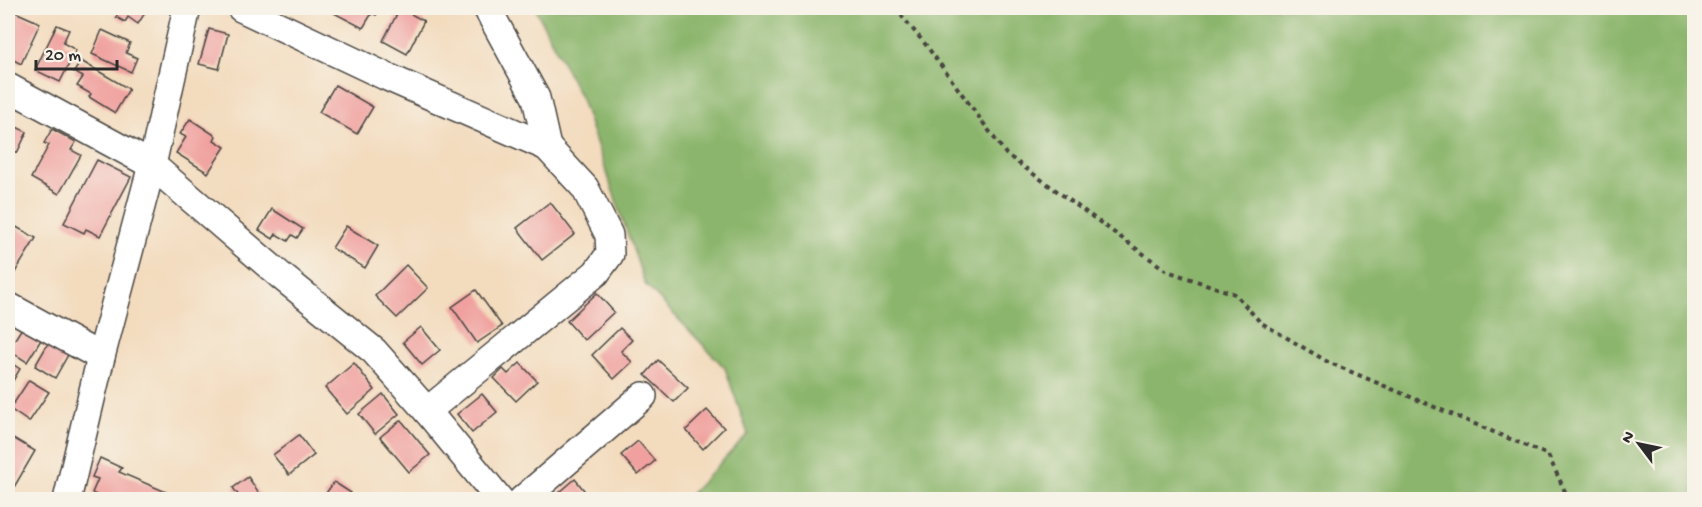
<svg xmlns="http://www.w3.org/2000/svg" width="1702" height="507" font-family="'Gochi Hand',sans-serif">
	<rect width="100%" height="100%" fill="#f7f3e8"/>
	<filter id="ink" filterUnits="userSpaceOnUse"><feTurbulence type="fractalNoise" baseFrequency=".0167" numOctaves="2"/><feDisplacementMap in="SourceGraphic" scale="12" xChannelSelector="R" yChannelSelector="G"/><feConvolveMatrix kernelMatrix="1 2 1 2 8 2 1 2 1" color-interpolation-filters="sRGB"/></filter>
	<filter id="wash" filterUnits="userSpaceOnUse"><feTurbulence type="fractalNoise" baseFrequency=".008" numOctaves="4" result="noise"/><feDisplacementMap in="SourceGraphic" scale="24" xChannelSelector="R" yChannelSelector="G"/><feGaussianBlur stdDeviation="1.35" result="paint"/><feColorMatrix in="noise" values="0 0 0 0 0 0 0 0 0 0 0 0 0 0 0 0 0 1.4 0 .05"/><feComposite in="paint" operator="in"/></filter>
	<g filter="url(#wash)">
		<rect width="100%" height="100%" fill="#f3dbbe"/>
		<!-- forest -->
		<path fill="#8bb56c" stroke="#5b704c" stroke-width="1.5" d="M 535,8 L 1694,8 L 1694,499 L 686,499 L 748,434 L 725,368 L 645,284 L 581,99 Z"/>
		<g id="blocks">
			<!-- building -->
			<g fill="#f0a19f">
				<path d="M 121,8 L 148,8 L 138,24 L 128,17 L 125,22 L 116,17 Z"/>
				<path d="M 337,8 L 375,8 L 380,10 L 376,15 L 372,13 L 363,28 L 334,13 Z"/>
				<path d="M 400,8 L 424,21 L 407,54 L 383,41 Z"/>
				<path d="M 13,11 L 40,23 L 21,64 L 8,57 L 8,24 Z"/>
				<path d="M 57,25 L 69,30 L 63,43 L 76,50 L 60,82 L 35,70 Z"/>
				<path d="M 209,29 L 228,34 L 219,69 L 199,64 Z"/>
				<path d="M 102,30 L 130,43 L 126,53 L 137,58 L 131,72 L 92,54 Z"/>
				<path d="M 81,61 L 129,89 L 115,113 L 89,97 L 91,94 L 77,86 L 83,77 L 74,72 Z"/>
				<path d="M 335,85 L 373,107 L 357,134 L 319,112 Z"/>
				<path d="M 190,119 L 216,136 L 214,140 L 225,147 L 208,173 L 176,153 L 186,137 L 180,134 Z"/>
				<path d="M 8,123 L 27,132 L 17,153 L 8,148 Z"/>
				<path d="M 52,129 L 76,142 L 71,150 L 81,155 L 59,194 L 31,178 L 49,145 L 44,143 Z"/>
				<path d="M 97,160 L 131,177 L 100,236 L 86,229 L 84,233 L 64,223 Z"/>
				<path d="M 550,202 L 575,234 L 542,260 L 517,228 Z"/>
				<path d="M 272,209 L 303,229 L 297,238 L 292,235 L 288,241 L 276,234 L 273,239 L 259,230 Z"/>
				<path d="M 11,224 L 36,238 L 11,279 L 8,277 L 8,226 Z"/>
				<path d="M 346,226 L 378,246 L 365,268 L 332,248 Z"/>
				<path d="M 406,265 L 428,288 L 397,318 L 375,296 Z"/>
				<path d="M 476,290 L 502,326 L 477,343 L 452,307 Z"/>
				<path d="M 597,293 L 614,312 L 584,340 L 567,321 Z"/>
				<path d="M 421,327 L 440,350 L 422,365 L 403,342 Z"/>
				<path d="M 22,328 L 41,340 L 27,362 L 8,350 Z"/>
				<path d="M 620,328 L 632,340 L 621,351 L 632,362 L 614,379 L 592,355 Z"/>
				<path d="M 49,342 L 69,353 L 55,378 L 35,366 Z"/>
				<path d="M 658,360 L 688,388 L 674,402 L 645,375 Z"/>
				<path d="M 8,361 L 20,369 L 8,389 Z"/>
				<path d="M 354,363 L 375,390 L 347,414 L 325,388 Z"/>
				<path d="M 520,363 L 537,381 L 516,401 L 494,378 L 503,369 L 508,374 Z"/>
				<path d="M 29,380 L 49,392 L 29,422 L 10,409 Z"/>
				<path d="M 383,394 L 399,414 L 375,434 L 359,414 Z"/>
				<path d="M 482,394 L 497,412 L 472,433 L 457,414 Z"/>
				<path d="M 707,410 L 724,428 L 703,449 L 686,430 Z"/>
				<path d="M 401,420 L 430,455 L 409,472 L 380,437 Z"/>
				<path d="M 8,435 L 35,451 L 13,489 L 8,486 Z"/>
				<path d="M 299,435 L 314,455 L 289,475 L 273,455 Z"/>
				<path d="M 638,441 L 655,461 L 638,475 L 621,455 Z"/>
				<path d="M 100,458 L 122,468 L 119,472 L 173,495 L 171,500 L 107,500 L 92,493 L 98,479 L 92,477 Z"/>
				<path d="M 248,477 L 264,500 L 242,500 L 233,488 Z"/>
				<path d="M 575,479 L 592,500 L 551,500 Z"/>
				<path d="M 334,482 L 351,493 L 346,500 L 328,500 L 324,496 Z"/>
			</g>
		</g>
	</g>
	<g filter="url(#ink)">
		<use href="#blocks" fill-opacity="0" stroke="#494541" stroke-width="1.5"/>
		<g fill="none" stroke-linecap="round" stroke-linejoin="round">
			<defs>
				<g id="street">
					<path d="M 241,8 L 385,76 L 547,147 L 585,188 L 609,235 L 610,254 L 596,273 L 427,411"/>
					<path d="M 487,8 L 536,98 L 547,147"/>
					<path d="M 8,87 L 152,165 L 281,276 L 374,351 L 427,411 L 500,500"/>
					<path d="M 8,306 L 101,357"/>
					<path d="M 67,500 L 101,357 L 152,165 L 187,8"/>
					<path d="M 522,500 L 643,396"/>
				</g>
			</defs>
			<!-- street casing -->
			<use href="#street" stroke="#494541" stroke-width="30"/>
			<!-- path -->
			<path stroke="#494541" stroke-width="4" stroke-dasharray="4.5 4.5" stroke-linecap="butt" d="M 895,8 L 926,45 L 1006,154 L 1167,271 L 1235,294 L 1260,322 L 1328,362 L 1548,455 L 1569,500"/>
			<!-- street -->
			<use href="#street" stroke="#fff" stroke-width="27"/>
		</g>
	</g>
	<!-- margin -->
	<rect width="1702" height="507" fill="none" stroke="#f7f3e8" stroke-width="30"/>
	<!-- north arrow -->
	<g transform="translate(1639 444) rotate(302)" stroke="#f7f3e8" stroke-width="4.5" paint-order="stroke">
	<path d="M0-4.5L10 22L0 15L-10 22Z" fill="#2b2b2b"/>
	<text y="-9" font-size="16" font-weight="bold" text-anchor="middle" fill="#2b2b2b">N</text>
	</g>
	<!-- scale -->
	<path d="M36 60v9h81v-9" fill="none" stroke="#2b2b2b" stroke-width="3"/>
	<text x="45" y="60" font-size="18" fill="#2b2b2b" stroke="#f7f3e8" stroke-width="4.5" paint-order="stroke">20 m</text>
</svg>
